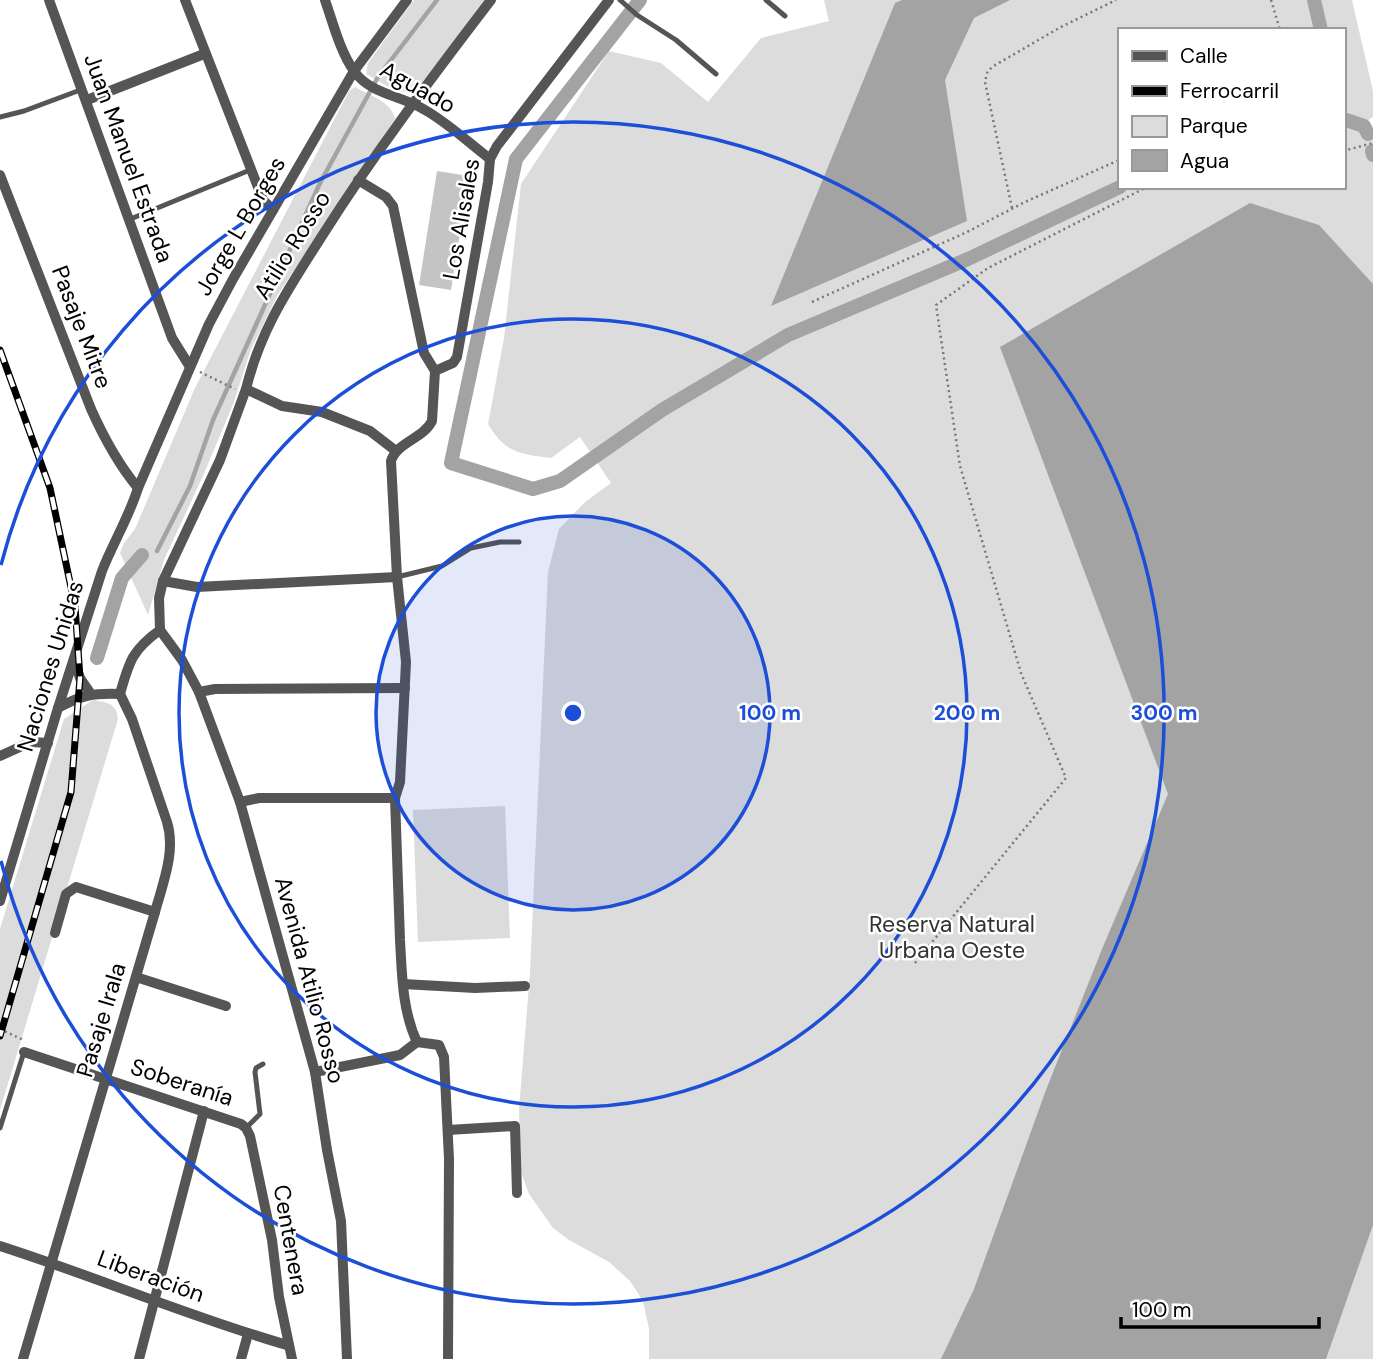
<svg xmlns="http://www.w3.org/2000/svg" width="1373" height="1359" font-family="'DM Sans',sans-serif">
	<rect width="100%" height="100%" fill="#fff"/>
	<!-- green -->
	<g fill="#dcdcdc" fill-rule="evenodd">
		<path d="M 414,0 L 486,0 L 417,89 C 401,99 382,82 366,74 L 368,63 Z"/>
		<path d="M 824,0 L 1352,0 L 1373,91 L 1373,117 L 1367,121 L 1373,142 L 1373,1359 L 649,1359 L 649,1329 L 643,1301 L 630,1281 L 609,1262 L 569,1240 L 553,1228 L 529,1194 L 521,1172 L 519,1110 L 530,972 L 548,572 L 559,529 L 585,502 L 611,483 L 580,437 L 551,458 C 520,454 505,453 488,424 L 504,338 L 521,184 L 609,51 L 661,63 L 708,102 L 761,38 L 829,21 ZM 1119,30 L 1343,30 L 1343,187 L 1119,187 Z"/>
		<path d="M 355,87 C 369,95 391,101 395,119 L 277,296 L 251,349 L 234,402 L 203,476 L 164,560 L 148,615 L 120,553 L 124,543 L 135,529 L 195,388 L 349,91 Z"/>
		<path d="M 93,700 C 106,702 117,703 118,719 L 0,1110 L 0,929 L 64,719 Z"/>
		<path d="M 505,806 L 510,938 L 418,942 L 413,810 Z"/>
	</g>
	<!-- water -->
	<g fill="#a3a3a3">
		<path d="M 902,0 L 1010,0 L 974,18 L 945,80 L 967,221 L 771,306 L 895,3 Z"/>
		<path d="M 1250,203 L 1319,225 L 1373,284 L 1373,1225 L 1326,1359 L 941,1359 L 974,1289 L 1046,1090 L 1102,949 L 1168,794 L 1000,347 Z"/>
	</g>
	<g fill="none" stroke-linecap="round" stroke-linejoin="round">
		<!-- stream -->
		<path stroke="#a3a3a3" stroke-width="4.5" d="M 157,551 L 190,486 L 213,420 L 320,183 L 378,77 L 437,0"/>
		<!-- canal -->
		<g stroke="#a3a3a3" stroke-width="14">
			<path d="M 640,0 L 516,159 L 451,463 L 533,489 L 560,481 L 662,410 L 788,335 L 968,259 L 1120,187"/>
			<path d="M 1314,0 L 1321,30"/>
			<path d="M 1343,119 L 1364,126 L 1368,134"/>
			<path d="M 1372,151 L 1373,155"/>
			<path d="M 97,658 L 122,578 L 142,555"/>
		</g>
	</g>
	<!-- building -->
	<path fill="#c4c4c4" d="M 437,171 L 469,176 L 451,290 L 419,285 Z"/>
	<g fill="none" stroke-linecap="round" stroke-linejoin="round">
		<!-- path -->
		<g stroke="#777" stroke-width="2.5" stroke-dasharray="2 3.5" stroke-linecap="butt">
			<path d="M 1271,0 L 1280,30"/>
			<path d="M 1343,151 L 1373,143"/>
			<path d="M 1012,208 L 985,82 L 987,73 L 992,67 L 1059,28 L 1116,0"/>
			<path d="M 812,302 L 965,233 L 1025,202 L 1119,160"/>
			<path d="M 200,372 L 235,389"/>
			<path d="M 915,963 L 1066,778 L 1021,673 L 960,466 L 936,305 L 988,268 L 1147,187"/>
			<path d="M 0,1029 L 21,1039 L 22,1042"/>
		</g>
		<!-- service -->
		<g stroke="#555" stroke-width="5">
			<path d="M 620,0 L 637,15 L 676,40 L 716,74"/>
			<path d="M 766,0 L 785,16"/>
			<path d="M 0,117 L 24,111 L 83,89"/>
			<path d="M 128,220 L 250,170"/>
			<path d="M 397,577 L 442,566 L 471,548 L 500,542 L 519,542"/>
			<path d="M 0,1128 L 24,1052"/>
			<path d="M 246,1128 L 260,1114 L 255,1072 L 256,1068 L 263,1064"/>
		</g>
		<!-- minor -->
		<g stroke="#555" stroke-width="10">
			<path d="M 49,0 L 172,338 L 190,367"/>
			<path d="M 185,0 L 263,200 L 273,210"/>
			<path d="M 325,0 C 333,23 340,51 354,71 C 371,95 401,95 425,110 C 448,123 469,143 490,159"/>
			<path d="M 87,100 L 204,54"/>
			<path d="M 0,175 L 91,409 C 104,438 118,464 138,488"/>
			<path d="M 358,180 L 386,197 L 393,206 L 424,353 L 435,371"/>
			<path d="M 396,451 L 370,431 L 322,412 L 282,406 L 246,389 C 261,328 289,288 322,236 C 374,154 432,77 491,0"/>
			<path d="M 163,581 L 197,587 L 397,577"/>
			<path d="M 160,630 L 182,660 L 199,692 L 240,802 L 315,1072 L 327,1150 L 341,1221 L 347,1359"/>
			<path d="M 160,630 L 159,598 L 163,581 L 220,460 L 246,389"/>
			<path d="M 74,660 L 80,678 L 91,694"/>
			<path d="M 199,692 L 215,689 L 405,688"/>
			<path d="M 120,694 C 129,662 132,650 160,630"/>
			<path d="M 58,708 C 81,695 93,693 120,694"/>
			<path d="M 0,756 L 31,742 L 48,743"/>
			<path d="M 240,802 L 259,798 L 395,798"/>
			<path d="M 0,901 L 58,708 L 102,571 C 113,543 129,517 138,488 L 209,324 L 233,279 L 354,71 L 407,0"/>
			<path d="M 55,933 L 66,894 L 76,887 L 155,912"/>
			<path d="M 136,977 L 226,1006"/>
			<path d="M 403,984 L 475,988 L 525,986"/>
			<path d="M 417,1042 C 402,1010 402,974 400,940 C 398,893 397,845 395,798 L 400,782 L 406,662 L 397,577 L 391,461 C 397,442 423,439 432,421 L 435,371 L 453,363 L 457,357 L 488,182 L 490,159 L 497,146 L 609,0"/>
			<path d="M 417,1042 L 439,1045 L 444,1057 L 449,1159 L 448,1359"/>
			<path d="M 24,1052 L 241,1124 L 246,1128 L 250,1136 L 272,1240 L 279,1297 L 292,1359"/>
			<path d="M 315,1072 L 400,1055 L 417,1042"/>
			<path d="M 448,1130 L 515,1126 L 517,1193"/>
			<path d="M 0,1246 C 97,1277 190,1317 287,1345"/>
			<path d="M 23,1359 L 155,912 C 163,883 176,851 167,822 L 132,719 L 120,694"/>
			<path d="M 139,1359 L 204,1111"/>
			<path d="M 241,1359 L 248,1334"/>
		</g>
		<defs>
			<path id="rail" d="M 0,350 L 50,488 L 75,606 L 80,678 L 71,792 L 0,1036"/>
		</defs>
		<!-- rail casing -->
		<use href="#rail" stroke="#000" stroke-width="7"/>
		<!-- rail -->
		<use href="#rail" stroke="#fff" stroke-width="4.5" stroke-dasharray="13" stroke-linecap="butt"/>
	</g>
	<!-- distance rings -->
	<circle cx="573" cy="713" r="197" fill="#1d4ed8" fill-opacity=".12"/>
	<g fill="none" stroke="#1d4ed8" stroke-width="3.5">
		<circle cx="573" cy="713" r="197"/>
		<circle cx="573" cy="713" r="394"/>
		<path d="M1 565A591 591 0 1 1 1 861"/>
	</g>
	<g text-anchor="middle" stroke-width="5" stroke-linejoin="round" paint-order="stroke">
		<!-- street labels -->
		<g font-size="23" fill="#000" stroke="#fff">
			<text transform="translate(418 87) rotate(29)" y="8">Aguado</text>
			<text transform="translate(129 158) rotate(70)" y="8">Juan Manuel Estrada</text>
			<text transform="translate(461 219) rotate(-80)" y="8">Los Alisales</text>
			<text transform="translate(240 226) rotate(-60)" y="8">Jorge L Borges</text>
			<text transform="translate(292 245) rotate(-58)" y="8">Atilio Rosso</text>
			<text transform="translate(82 327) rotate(69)" y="8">Pasaje Mitre</text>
			<text transform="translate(50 666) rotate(-73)" y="8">Naciones Unidas</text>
			<text transform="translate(310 980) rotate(75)" y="8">Avenida Atilio Rosso</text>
			<text transform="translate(101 1020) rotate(-73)" y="8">Pasaje Irala</text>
			<text transform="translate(182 1082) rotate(18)" y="8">Soberanía</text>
			<text transform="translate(291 1240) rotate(80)" y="8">Centenera</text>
			<text transform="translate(151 1276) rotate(20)" y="8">Liberación</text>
		</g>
		<!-- park labels -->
		<g font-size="23" fill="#333" stroke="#fff">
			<text x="952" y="932">Reserva Natural<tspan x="952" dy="26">Urbana Oeste</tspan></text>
		</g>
	</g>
	<circle cx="573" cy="713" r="10" fill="#1d4ed8" stroke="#fff" stroke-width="3.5"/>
	<g font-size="21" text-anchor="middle" font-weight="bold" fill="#1d4ed8" stroke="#fff" stroke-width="5" stroke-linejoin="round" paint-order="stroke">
		<text x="770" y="720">100 m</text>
		<text x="967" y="720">200 m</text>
		<text x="1164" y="720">300 m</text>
	</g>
	<!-- legend -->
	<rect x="1118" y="28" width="228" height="161" fill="#ffffff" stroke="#999999" stroke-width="2"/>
	<rect x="1132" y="51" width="35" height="10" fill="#555555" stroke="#999999" stroke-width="2"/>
	<text x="1180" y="63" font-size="21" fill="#000000">Calle</text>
	<rect x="1132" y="86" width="35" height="10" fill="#000000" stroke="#999999" stroke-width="2"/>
	<text x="1180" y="98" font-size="21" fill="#000000">Ferrocarril</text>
	<rect x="1132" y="116" width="35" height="21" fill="#dcdcdc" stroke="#999999" stroke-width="2"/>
	<text x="1180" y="133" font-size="21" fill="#000000">Parque</text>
	<rect x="1132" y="150" width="35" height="21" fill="#a3a3a3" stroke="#999999" stroke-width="2"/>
	<text x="1180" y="168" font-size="21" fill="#000000">Agua</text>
	<!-- scale -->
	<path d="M1121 1317v10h198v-10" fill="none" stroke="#000000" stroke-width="3.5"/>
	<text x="1132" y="1317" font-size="21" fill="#000000" stroke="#ffffff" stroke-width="5" paint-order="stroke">100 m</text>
</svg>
